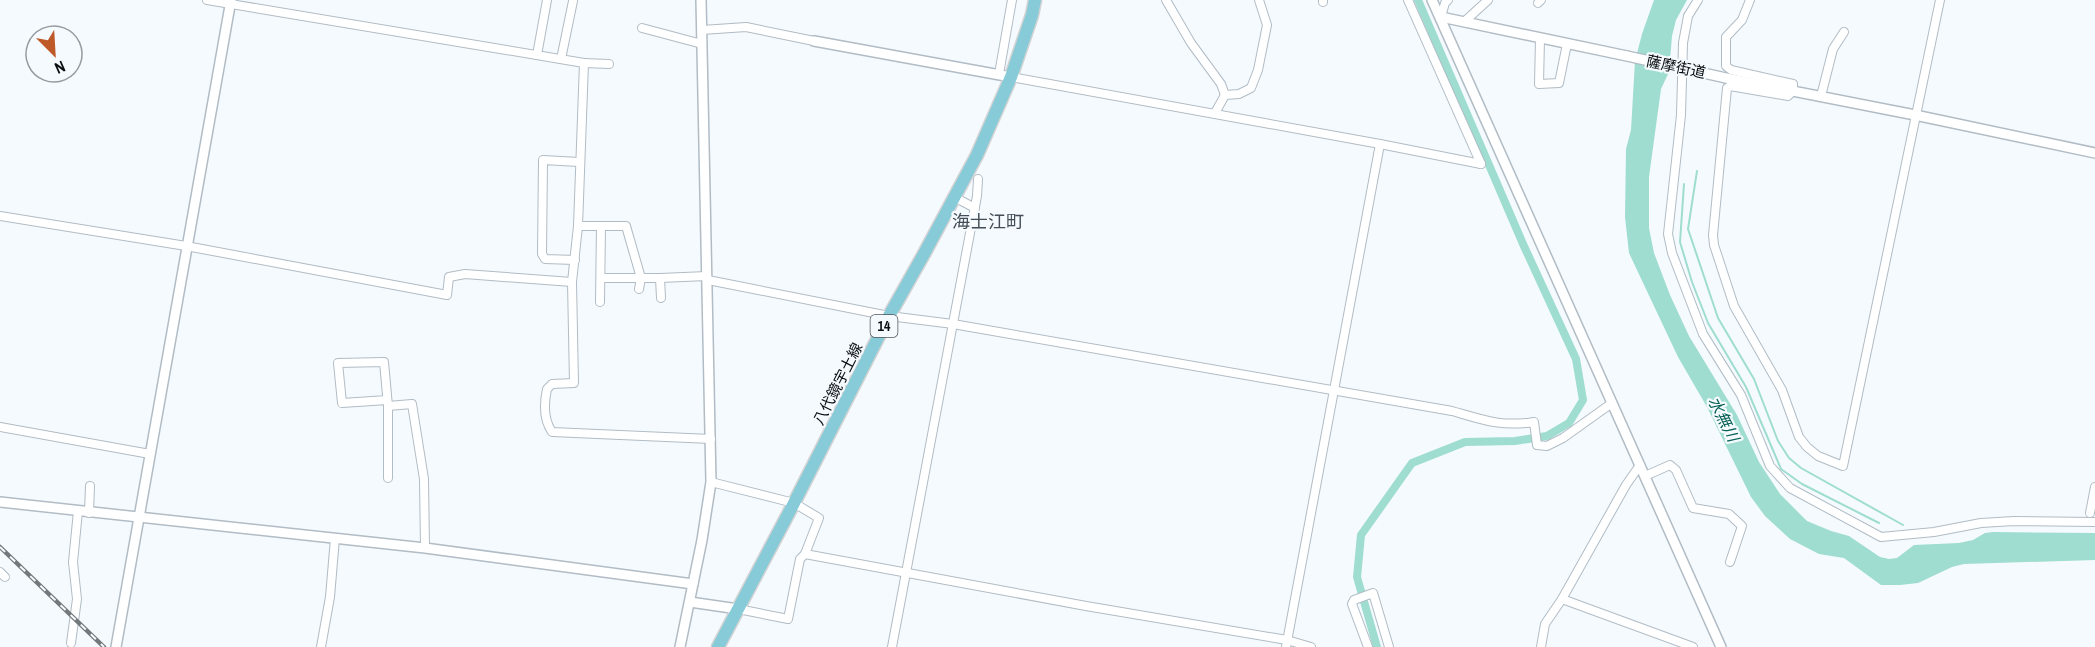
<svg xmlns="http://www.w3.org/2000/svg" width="2095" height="647" font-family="'Archivo Narrow','Noto Sans JP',sans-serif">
	<rect width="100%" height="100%" fill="#f5fafe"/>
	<!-- water -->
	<path fill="#9eddd0" d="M 1654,0 L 1687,0 L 1676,20 L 1672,36 L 1669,72 L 1661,89 L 1649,177 L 1649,228 L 1654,253 L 1670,295 L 1689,336 L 1737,415 L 1759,462 L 1780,494 L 1807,521 L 1831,531 L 1849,536 L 1880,557 L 1889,559 L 1897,558 L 1914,545 L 1959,543 L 1973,540 L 1985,533 L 1993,532 L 2095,533 L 2095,560 L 1964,564 L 1952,567 L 1918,583 L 1900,585 L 1881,585 L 1844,558 L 1819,554 L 1790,539 L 1765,516 L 1751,497 L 1707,407 L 1678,357 L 1629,253 L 1625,217 L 1626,149 L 1631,130 L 1635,61 L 1642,34 Z"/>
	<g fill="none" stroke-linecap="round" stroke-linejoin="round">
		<!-- stream -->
		<g stroke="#9eddd0" stroke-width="2">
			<path d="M 1697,171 L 1688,229 L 1718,318 L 1754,379 L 1778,441 L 1789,458 L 1801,468 L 1903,525"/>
			<path d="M 1684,184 L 1680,242 L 1692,282 L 1708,323 L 1746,387 L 1781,469 L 1802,484 L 1879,523"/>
		</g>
		<!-- canal -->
		<path stroke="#9eddd0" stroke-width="8" d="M 1377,647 L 1357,577 L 1361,535 L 1412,463 L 1465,442 L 1515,441 L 1547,436 L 1569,423 L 1583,400 L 1576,359 L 1523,244 L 1418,0"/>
		<defs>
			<g id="minor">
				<path d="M 207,0 L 584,63 L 578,226 L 572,282 L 574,383 L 552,384 L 547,389 C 544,403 543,419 552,432 L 711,439"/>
				<path d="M 1166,0 L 1191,43 L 1221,84 L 1225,95"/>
				<path d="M 1323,0 L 1323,2"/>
				<path d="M 1408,0 L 1481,164"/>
				<path d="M 1698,0 L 1688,16 L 1683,43 L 1681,115 L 1668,234 L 1672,253 L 1703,334 L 1741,395 L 1770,466 L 1790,488 L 1881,537 L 1934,532 L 1981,523 L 2014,521 L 2095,522"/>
				<path d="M 1750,0 L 1742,20 L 1726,37 L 1726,66 L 1731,70 L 1793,84 L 1793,91 L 1788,96 L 1730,86 L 1727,88 L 1713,235 L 1714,245 L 1734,306 L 1782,390 L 1799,437 L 1807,447 L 1818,456 L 1843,466 L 1940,0"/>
				<path d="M 1538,3 L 1541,0"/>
				<path d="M 1441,17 L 1445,3 L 1448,0"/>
				<path d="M 1464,22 L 1488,0"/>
				<path d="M 642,28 L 702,44"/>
				<path d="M 702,30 L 746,27 L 814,41"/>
				<path d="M 1540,39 L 1539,84 L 1559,83 L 1567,44"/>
				<path d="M 537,55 L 547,0"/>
				<path d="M 561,59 L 573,1"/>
				<path d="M 584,63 L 609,64"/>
				<path d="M 999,74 L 1012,0"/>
				<path d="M 1011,77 L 1380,144 L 1481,164"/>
				<path d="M 1225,95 L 1239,94 L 1251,88 L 1258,70 L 1267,25 L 1259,0"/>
				<path d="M 1821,96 L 1833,49 L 1844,32"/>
				<path d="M 1215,113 L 1225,95"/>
				<path d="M 954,197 L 975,208"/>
				<path d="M 0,216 L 186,246 L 447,295 L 449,277 L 465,274 L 572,282"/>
				<path d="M 578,226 L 626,226 L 641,278 L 639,289"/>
				<path d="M 575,260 L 545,259 L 542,254 L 543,160 L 579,162"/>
				<path d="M 601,278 L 660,278 L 707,276"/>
				<path d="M 660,278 L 661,298"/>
				<path d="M 708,280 L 889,316 L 953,324 L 1452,411 C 1483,420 1501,427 1534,422 L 1537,445 L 1547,446 L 1563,438 L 1612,403"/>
				<path d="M 600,302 L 601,226"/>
				<path d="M 387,400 L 342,403 L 338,363 L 384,362 L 388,406"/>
				<path d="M 0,427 L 150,454"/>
				<path d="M 1645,476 L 1670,465 L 1676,470 L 1693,508 L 1729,514 L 1742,526 L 1730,562"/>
				<path d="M 388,478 L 388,406 L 412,404 L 424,479 L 425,548"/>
				<path d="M 711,482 L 794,503 L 819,518 L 805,554 L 1086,606 L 1287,640 L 1311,647"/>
				<path d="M 89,513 L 90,486"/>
				<path d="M 2090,513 L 2095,487"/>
				<path d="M 0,572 L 5,577"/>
				<path d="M 1562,599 L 1693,647"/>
				<path d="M 738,609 L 788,619 L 800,559 L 805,554"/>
				<path d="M 71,643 L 77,599 L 73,562 L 78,511"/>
				<path d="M 321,647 L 330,597 L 335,538"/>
				<path d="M 892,647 L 977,196 L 978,179"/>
				<path d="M 1286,647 L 1380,144"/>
				<path d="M 1368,647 L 1352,604 L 1354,600 L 1373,593 L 1389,647"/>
				<path d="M 1541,647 L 1545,624 L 1562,599 L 1626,485 L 1640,465"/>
			</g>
			<g id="tertiary">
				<path d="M 1432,0 L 1721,647"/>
				<path d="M 1441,17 L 1627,56"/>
				<path d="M 814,41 L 1011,77"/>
				<path d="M 1726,78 L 1915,115 L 2095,153"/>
				<path d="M 0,502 L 425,548 L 693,584"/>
				<path d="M 690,602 L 738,609"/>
				<path d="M 116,647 L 231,0"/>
				<path d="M 680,647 L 702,540 L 711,482 L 701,0"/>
			</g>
			<path id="primary" d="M 718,647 L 794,503 L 889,316 L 925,252 L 977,155 L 1011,77 L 1032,15 L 1035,0"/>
		</defs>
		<!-- minor casing -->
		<use href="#minor" stroke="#b1bcc5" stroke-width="10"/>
		<!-- tertiary casing -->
		<use href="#tertiary" stroke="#b1bcc5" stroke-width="12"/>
		<!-- primary casing -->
		<use href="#primary" stroke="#d3d3d4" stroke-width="15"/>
		<!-- minor -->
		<use href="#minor" stroke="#fff" stroke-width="8"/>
		<!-- tertiary -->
		<use href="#tertiary" stroke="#fff" stroke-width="9"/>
		<!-- primary -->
		<use href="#primary" stroke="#86cbd7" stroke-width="12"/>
		<defs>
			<path id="rail" d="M 0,547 L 104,647"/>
		</defs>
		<!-- rail casing -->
		<use href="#rail" stroke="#73787b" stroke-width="4.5"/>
		<!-- rail -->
		<use href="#rail" stroke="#f5fafe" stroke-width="2" stroke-dasharray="7" stroke-linecap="butt"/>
		<defs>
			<path id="tertiary-bridge" d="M 1627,56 L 1726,78"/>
		</defs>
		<!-- tertiary-bridge casing -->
		<use href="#tertiary-bridge" stroke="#b1bcc5" stroke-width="12" stroke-linecap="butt"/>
		<!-- tertiary-bridge -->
		<use href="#tertiary-bridge" stroke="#fff" stroke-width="9"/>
	</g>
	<g text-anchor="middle" stroke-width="4.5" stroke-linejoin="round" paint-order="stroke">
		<!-- shield labels -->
		<rect fill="#f5fafe" stroke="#505457" stroke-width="1.5" x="870.5" y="315" width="27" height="22" rx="4.5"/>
		<g font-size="14" font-weight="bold" fill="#090d10">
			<text x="884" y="331">14</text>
		</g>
		<!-- street labels -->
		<g font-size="15" fill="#090d10" stroke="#f5fafe">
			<text transform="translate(1676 67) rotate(12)" y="5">薩摩街道</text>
			<text transform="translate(838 384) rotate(-63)" y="5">八代鏡宇土線</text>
		</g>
		<!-- water labels -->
		<g font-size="16" font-style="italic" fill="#066054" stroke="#f5fafe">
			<text transform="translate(1724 419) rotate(63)" y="6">水無川</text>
		</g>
		<!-- quarter labels -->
		<g font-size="18" fill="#444d55" stroke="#f5fafe">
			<text x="988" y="228">海士江町</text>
		</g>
	</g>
	<!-- north arrow -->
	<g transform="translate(54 54) rotate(156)"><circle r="28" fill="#f5fafe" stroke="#979b9f" stroke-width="1.5"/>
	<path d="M0-4.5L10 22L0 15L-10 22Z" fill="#be5929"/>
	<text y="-9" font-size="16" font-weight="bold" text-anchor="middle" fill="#090d10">N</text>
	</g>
</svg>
